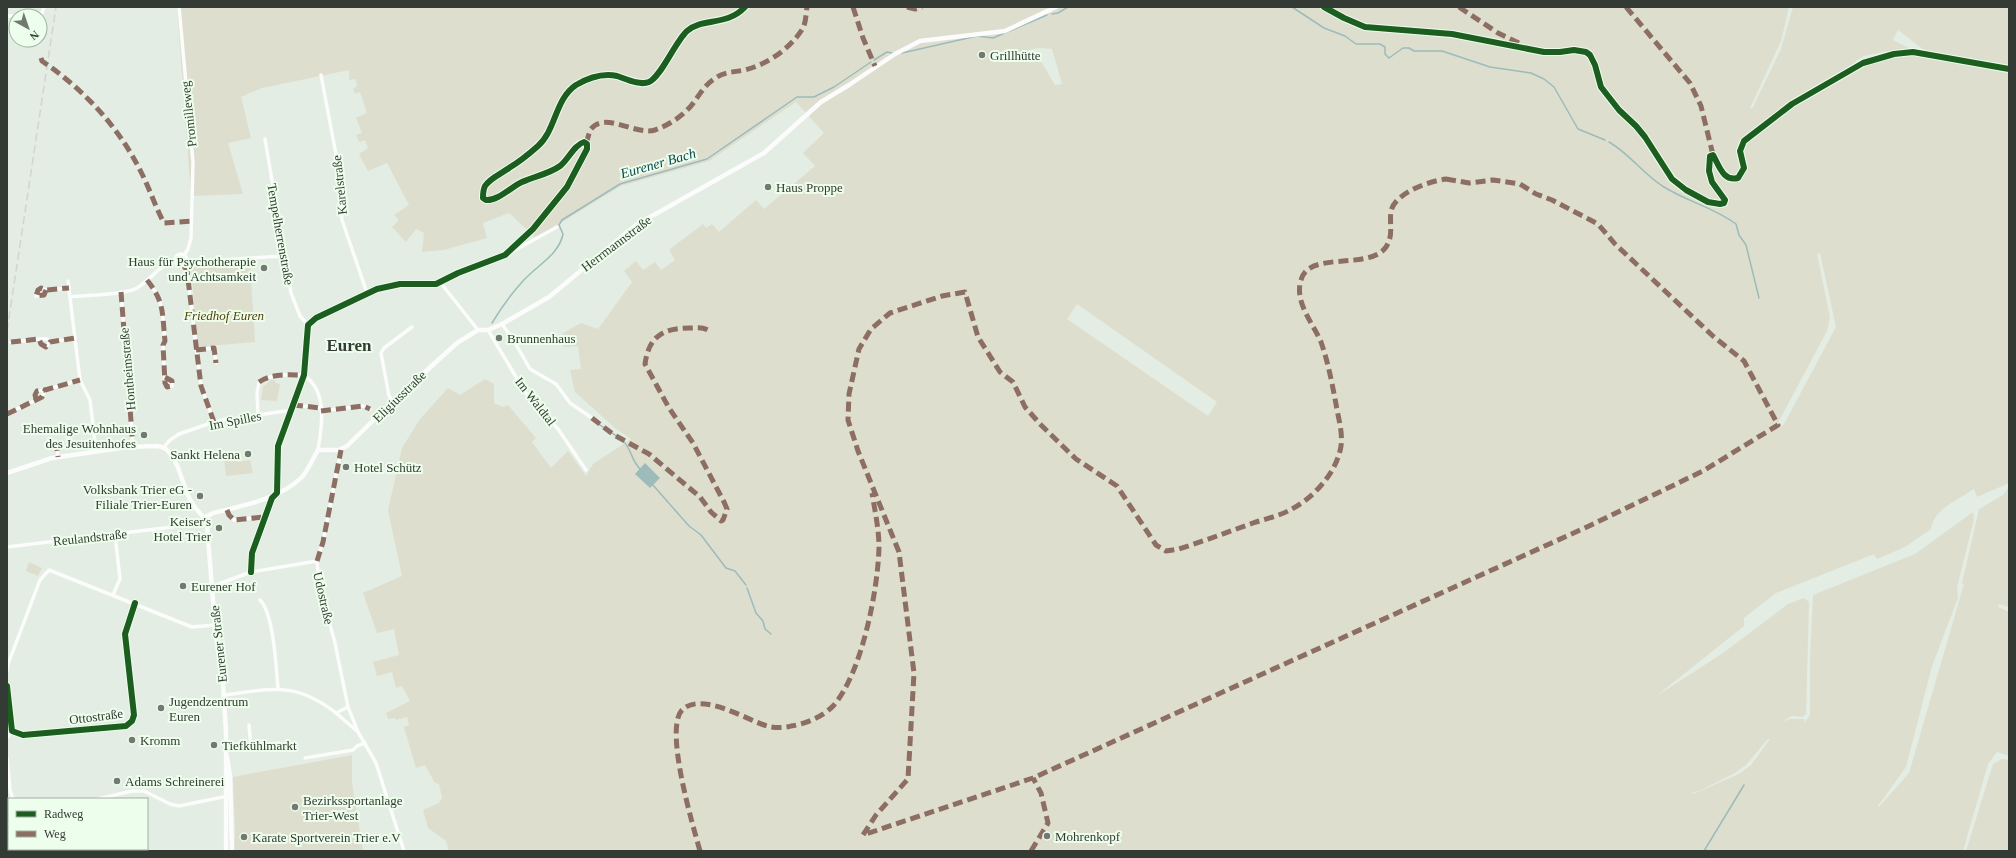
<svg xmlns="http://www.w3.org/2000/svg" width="2016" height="858" font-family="Georgia,serif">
	<rect width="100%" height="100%" fill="#e3ede3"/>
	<!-- green -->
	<g fill="#dedecf" fill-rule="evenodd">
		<path d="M 177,7 L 1789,7 L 1781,41 L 1750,108 L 1752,109 L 1781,49 L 1793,7 L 2009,7 L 2009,68 L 1928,53 L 1898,30 L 1893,40 L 1909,48 L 1906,50 L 1894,50 L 1864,56 L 1857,60 L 1854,65 L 1839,72 L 1840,74 L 1866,63 L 1888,58 L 1917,55 L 2009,72 L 2009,483 L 1977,497 L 1974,489 L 1969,492 C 1954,502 1934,510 1931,529 L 1905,547 L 1877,559 L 1874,554 L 1776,593 L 1744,618 L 1744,626 L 1655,697 L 1723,653 L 1788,604 L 1804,598 L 1809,602 L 1806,714 L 1802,717 L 1792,716 L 1781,722 L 1790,719 L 1804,719 L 1805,722 L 1810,715 L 1810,660 L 1813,595 L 1915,554 L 1973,512 L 1974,519 L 1957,588 L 1958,598 L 1932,666 L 1906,767 L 1878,806 L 1879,807 L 1909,773 L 1964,584 L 1962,583 L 1979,509 L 2003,495 L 2009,487 L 2009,607 L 1999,604 L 1998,607 L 2009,612 L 2009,756 L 1997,752 L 1988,764 L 1963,851 L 449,851 L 446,841 L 428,828 L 423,810 L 439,803 L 442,798 L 439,784 L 435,783 L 425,765 L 416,768 L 404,727 L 409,725 L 407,717 L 396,720 L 395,718 L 388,719 L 386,713 L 410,701 L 402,686 L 396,688 L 392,672 L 377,676 L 373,662 L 399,655 L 394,629 L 377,633 L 363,593 L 402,576 L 388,510 L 402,448 L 420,419 L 448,388 L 460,395 L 485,379 L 494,384 L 494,403 L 503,407 L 508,405 L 536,438 L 532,442 L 551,468 L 568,451 L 586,476 L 593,464 L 631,439 L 615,428 L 575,392 L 570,370 L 581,369 L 578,346 L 563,347 L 563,333 L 581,323 L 598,329 L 632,282 L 624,271 L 636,261 L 643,270 L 655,262 L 661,270 L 675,260 L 670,251 L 670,249 L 703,224 L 706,228 L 712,224 L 719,232 L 756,200 L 764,209 L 815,166 L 803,153 L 824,133 L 796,102 L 709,161 L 621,186 L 536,238 L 509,213 L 483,223 L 487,238 L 444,250 L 422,252 L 424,233 L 416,229 L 406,242 L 392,227 L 399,220 L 394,215 L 409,205 L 387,163 L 368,171 L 359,154 L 368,148 L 365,140 L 359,142 L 356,135 L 362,133 L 356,118 L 367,113 L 360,92 L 355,94 L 353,89 L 357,86 L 356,79 L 349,80 L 349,70 L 262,88 L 241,97 L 251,138 L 228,143 L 243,194 L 191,196 ZM 1039,48 L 1052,49 L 1062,84 L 1055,85 L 1042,63 L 1029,53 L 1029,50 ZM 1820,253 L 1836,327 L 1784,424 L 1778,429 L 1779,421 L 1827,331 L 1830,317 L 1817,254 ZM 1077,304 L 1217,402 L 1208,416 L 1067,319 ZM 1768,739 L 1770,739 L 1751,765 L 1739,774 L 1693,794 L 1693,792 L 1699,791 L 1735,773 L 1746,765 Z"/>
		<path d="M 250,263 L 255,342 L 198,347 L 191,268 L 194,264 Z"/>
		<path d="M 271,380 L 274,380 L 276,383 L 280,384 L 277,401 L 261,400 L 263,387 Z"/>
		<path d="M 231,457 L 232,461 L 236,460 L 238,462 L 250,460 L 253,473 L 226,476 L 224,458 Z"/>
		<path d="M 29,562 L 42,568 L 38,576 L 26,571 Z"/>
		<path d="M 352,755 L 352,783 L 363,851 L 234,851 L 235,833 L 233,777 Z"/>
		<path d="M 2002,759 L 2009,760 L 2009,851 L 1966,851 L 1993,764 Z"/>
	</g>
	<!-- water -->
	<path fill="#9cbbba" d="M 645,463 L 660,478 L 650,488 L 635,474 Z"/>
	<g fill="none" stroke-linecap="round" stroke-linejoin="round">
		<!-- stream -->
		<g stroke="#9cbbba" stroke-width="1.5">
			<path d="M 1292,7 L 1324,28 L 1345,36 L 1356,44 L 1380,44 L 1385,47 L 1385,54 L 1389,58 L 1403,48 L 1409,48 L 1414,51 L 1442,51 L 1490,67 L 1531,73 L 1544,79 L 1554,87 L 1578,129 L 1605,140"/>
			<path d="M 1052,14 L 1058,13 L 1068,7"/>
			<path d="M 902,53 L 977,36 L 993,38 L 1047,15"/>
			<path d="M 874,60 L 887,52 L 892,53"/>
			<path d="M 1609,142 C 1630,154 1644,175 1664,187 C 1688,202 1713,207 1736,224 L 1739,235 L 1746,245 L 1759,298"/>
			<path d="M 492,323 C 501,308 511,294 523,281 C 536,266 559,255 563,234 L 559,225 L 562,220 L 620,184 L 707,159 L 797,97 L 814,97 L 834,87 L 871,62"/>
			<path d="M 591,419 C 601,426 613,433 623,441 C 631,447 631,461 641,470"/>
			<path d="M 652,484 L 689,526 L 701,535 L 726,568 L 735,571 L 746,585"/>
			<path d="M 747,588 L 756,613 L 763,621 L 765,629 L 771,634"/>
			<path d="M 1704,851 L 1744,785"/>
		</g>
		<!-- minor -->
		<g stroke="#fbfcfb" stroke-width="3.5">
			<path d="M 179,7 L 193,162 L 191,238 L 188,249 L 184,255"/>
			<path d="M 7,16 L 34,15 L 42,13 L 44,7"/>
			<path d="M 321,75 L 338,165 L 342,220 L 367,293"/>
			<path d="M 265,139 L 291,293 L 300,316 L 308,325"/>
			<circle cx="181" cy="260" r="6"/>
			<path d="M 508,254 L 557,227"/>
			<path d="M 187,262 L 284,256"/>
			<path d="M 184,266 L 187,271 L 201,386 L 214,422"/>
			<path d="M 147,280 C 165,302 162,314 165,341 L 163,345 L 165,383 L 167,387 L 172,386 L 172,381 L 165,377"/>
			<path d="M 68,281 L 80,380 L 90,400 L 96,451"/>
			<path d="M 440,282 L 478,330"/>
			<path d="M 46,290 L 44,295 L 36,296 L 38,290 L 41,288 L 46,290 L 69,288"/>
			<path d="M 121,292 L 133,447"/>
			<path d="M 70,297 C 86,295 125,295 137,288 C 150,280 159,266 174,260"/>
			<path d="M 502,324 L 514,341 L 530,369 L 556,384 L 570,403 L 592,418"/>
			<path d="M 488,330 L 525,392 L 558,429 L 586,470"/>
			<path d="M 39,339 L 47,339 L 50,342"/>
			<path d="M 11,342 L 39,339 L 41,344 L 46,347 L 50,342 L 75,338"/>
			<path d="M 196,350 L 214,348 L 216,363"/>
			<path d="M 36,399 L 35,395 L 37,391 L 45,390"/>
			<path d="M 393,401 L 389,396 L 381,353 L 384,348 L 412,327"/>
			<path d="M 293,405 L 321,408"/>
			<path d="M 321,411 L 363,406 L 370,409"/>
			<path d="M 7,414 L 42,397 L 45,390 L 80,380"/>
			<path d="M 258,415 L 257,393 L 259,382 C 272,373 289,375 304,375 C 328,392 322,425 318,450"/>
			<path d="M 56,441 L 58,457"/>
			<path d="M 164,447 L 170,440 L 179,434 L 214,422 L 226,419 L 244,420 L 258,415 L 285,411 L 289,413"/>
			<path d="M 341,450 L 323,542 L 317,561 L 319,584 L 335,643 L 348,707 L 358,732 L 376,763 L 404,851"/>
			<path d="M 227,510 L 229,515 L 234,520 L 265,517"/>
			<path d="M 7,547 L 173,527"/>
			<path d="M 251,572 L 252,553 L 274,496"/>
			<path d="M 213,586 L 251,572 L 317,561"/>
			<path d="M 113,595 L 120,579 L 115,535"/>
			<path d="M 260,600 C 274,614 276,668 278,688"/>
			<path d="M 7,671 L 8,664 L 40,580 L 49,570 L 192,627 L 215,625"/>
			<path d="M 7,686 L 12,731 L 23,735 L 126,726 L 132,721 L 134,715 L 125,634 L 135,603"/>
			<path d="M 223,695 C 272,689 295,681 336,713 L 348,707"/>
			<path d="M 336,713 L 358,732"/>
			<path d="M 249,725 L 251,747"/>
			<path d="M 7,738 L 12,731"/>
			<path d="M 226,749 L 279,743"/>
			<path d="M 7,758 L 10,790 L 13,799"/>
			<path d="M 305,758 L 353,750 L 357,746 L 365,743"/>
			<path d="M 98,799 L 132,791 L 144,791 L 170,804 L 179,806 L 228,796"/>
			<path d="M 36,849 L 37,851"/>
		</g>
		<!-- tertiary -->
		<g stroke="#fbfcfb" stroke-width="4.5">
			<path d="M 1324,7 L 1344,18 L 1365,27 L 1452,34 L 1544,52 L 1560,52 L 1574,50 L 1586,52 L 1590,55 L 1595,65 L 1601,87 L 1619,110 L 1636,126 L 1645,137 L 1672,179 L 1686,190 L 1708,202 L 1720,204 L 1724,203 L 1725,200 L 1712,182 L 1709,171 L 1710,156 L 1713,155 C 1719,165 1723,182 1738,178 L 1744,168 L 1740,151 L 1744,141 L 1792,104 L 1863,63 L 1894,54 L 1913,52 L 2009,69"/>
			<path d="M 7,473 L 52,458 L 128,447 L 157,446 C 161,447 165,447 168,451 C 181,465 182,487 192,503 C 196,511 206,516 207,526 L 216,637 L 223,683 L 226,732 L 226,851"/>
			<path d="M 277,493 L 278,446 L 304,375 L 306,329 L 308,324 L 377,289 L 400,284 L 436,284 L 458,273 L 505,255 L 533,229 L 567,187 L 587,149 L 587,144 L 584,142 C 574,145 568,160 560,166 C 549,174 535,176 522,182 C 511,187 498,201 486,200 L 483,198 C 483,194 483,190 485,186 C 490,178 501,174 509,168 C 519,162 529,154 538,146 C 556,130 555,99 576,85 C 588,78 603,73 617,76 C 626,79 640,86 649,82 C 661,77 675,42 687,31 C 703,17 726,27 745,7"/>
			<path d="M 204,518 L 213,513 C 242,506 280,499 302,477 C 309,469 313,458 318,450 L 339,450 L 347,446 L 393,401 L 457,343 L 478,330 L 488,330 L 502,324 L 549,297 L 636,225 L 764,153 L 821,102 L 849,85 L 895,54 L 920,41 L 1005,31 L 1056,7"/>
			<path d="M 227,757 L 230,776 L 232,851"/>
		</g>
		<!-- rail -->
		<path stroke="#d2d4d2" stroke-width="1.5" stroke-dasharray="8 4" stroke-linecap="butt" d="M 7,331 L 56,7"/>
		<!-- quiet -->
		<g stroke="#8d6e63" stroke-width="5" stroke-dasharray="10 5" stroke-linecap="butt">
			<path d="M 853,7 L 863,38 L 875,66"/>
			<path d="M 907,7 L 915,9 L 922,7"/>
			<path d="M 1459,7 L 1498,33 L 1519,43"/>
			<path d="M 1626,7 L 1690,83 L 1701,106 L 1713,155"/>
			<path d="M 41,58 L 42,61 C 83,89 118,126 140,170 C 149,187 155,206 164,223 L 192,221"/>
			<path d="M 586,143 C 588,139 589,132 591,129 C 605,111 636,136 655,130 C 669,125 685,115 694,102 C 700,94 705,85 714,79 C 723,72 734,72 745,70 C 768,64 791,48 803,28 C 806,22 806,13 807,7"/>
			<path d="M 1446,179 L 1469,183 L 1493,180 L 1520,184 L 1536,194 L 1552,200 L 1598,224 L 1615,244 L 1714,337 L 1744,361 L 1778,425 L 1703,471 L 1589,526 L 1033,778 L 863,835 L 876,815 L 908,779 L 914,673 L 899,552 L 858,451 L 848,420 L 849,394 L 859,349 L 871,329 L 890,313 L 942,296 L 965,292 L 978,337 L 1000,372 L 1013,382 L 1025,407 L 1041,425 L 1076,459 L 1117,486 L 1156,545 L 1166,551 L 1179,549 C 1204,541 1228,532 1253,523 C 1265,519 1279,516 1290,510 C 1314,498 1337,472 1341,446 C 1343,432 1338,417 1336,404 C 1332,383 1328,362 1321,342 C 1313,323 1294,302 1301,280 C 1309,250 1369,271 1386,247 C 1394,235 1389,224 1391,211 C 1395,193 1429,181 1446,179 Z"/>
			<path d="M 184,266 L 187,271 L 201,386 L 214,422"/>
			<path d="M 147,280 C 165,302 162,314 165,341 L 163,345 L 165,383 L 167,387 L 172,386 L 172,381 L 165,377"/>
			<path d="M 46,290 L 44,295 L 36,296 L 38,290 L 41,288 L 46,290 L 69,288"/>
			<path d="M 121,292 L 133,447"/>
			<path d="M 11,342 L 39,339 L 41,344 L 46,347 L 50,342 L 75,338"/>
			<path d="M 196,350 L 214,348 L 216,363"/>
			<path d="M 259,382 C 272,373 289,375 304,375"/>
			<path d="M 36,399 L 35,395 L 37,391 L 45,390"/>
			<path d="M 293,405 L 321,408"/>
			<path d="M 321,411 L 363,406 L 370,409"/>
			<path d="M 7,414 L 42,397 L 45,390 L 80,380"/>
			<path d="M 592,418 L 614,435 L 649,454 L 700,497 L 711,512 L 721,521 L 723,520 L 727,509 L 724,502 L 693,443 L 669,408 L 645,364 C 649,336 663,328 690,328 C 696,328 702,327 708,330"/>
			<path d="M 56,441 L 58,457"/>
			<path d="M 227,510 L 229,515 L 234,520 L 265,517"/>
			<path d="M 317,561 L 323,542 L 341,450"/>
			<path d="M 700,851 C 693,826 664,729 682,710 C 701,691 747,720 767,726 C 774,728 785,728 791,726 C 806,724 824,716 834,705 C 862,672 878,590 879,547 C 879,530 875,511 872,493"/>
			<path d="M 1031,851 L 1048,823 L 1041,793 L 1033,778"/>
		</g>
		<defs>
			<g id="cycleway">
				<path d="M 1324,7 L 1344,18 L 1365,27 L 1452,34 L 1544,52 L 1560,52 L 1574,50 L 1586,52 L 1590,55 L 1595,65 L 1601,87 L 1619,110 L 1636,126 L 1645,137 L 1672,179 L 1686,190 L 1708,202 L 1720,204 L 1724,203 L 1725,200 L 1712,182 L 1709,171 L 1710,156 L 1713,155 C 1719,165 1723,182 1738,178 L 1744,168 L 1740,151 L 1744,141 L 1792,104 L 1863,63 L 1894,54 L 1913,52 L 2009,69"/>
				<path d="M 251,572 L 252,553 L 272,498 L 277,493 L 278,446 L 304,375 L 308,325 L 316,318 L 377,289 L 400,284 L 436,284 L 458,273 L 505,255 L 533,229 L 567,187 L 587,149 L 587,144 L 584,142 C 574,145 568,160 560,166 C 549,174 535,176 522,182 C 511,187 498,201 486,200 L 483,198 C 483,194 483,190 485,186 C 490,178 501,174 509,168 C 519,162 529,154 538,146 C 556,130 555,99 576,85 C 588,78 603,73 617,76 C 626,79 640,86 649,82 C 661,77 675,42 687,31 C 703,17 726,27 745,7"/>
				<path d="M 7,686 L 12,731 L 23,735 L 126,726 L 132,721 L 134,715 L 125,634 L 135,603"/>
			</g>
		</defs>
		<!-- cycleway casing -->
		<use href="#cycleway" stroke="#edfeec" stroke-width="8"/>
		<!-- cycleway -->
		<use href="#cycleway" stroke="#1b5e20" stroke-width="6"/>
	</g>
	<!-- markers -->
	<g fill="#717971" stroke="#edfeec" stroke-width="1.5">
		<circle cx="982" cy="55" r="4"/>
		<circle cx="768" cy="187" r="4"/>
		<circle cx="264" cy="268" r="4"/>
		<circle cx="499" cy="338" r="4"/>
		<circle cx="144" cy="435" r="4"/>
		<circle cx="248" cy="454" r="4"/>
		<circle cx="346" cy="467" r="4"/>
		<circle cx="200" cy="496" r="4"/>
		<circle cx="219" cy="528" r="4"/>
		<circle cx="183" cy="586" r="4"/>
		<circle cx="161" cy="708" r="4"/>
		<circle cx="132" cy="740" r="4"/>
		<circle cx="214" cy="745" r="4"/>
		<circle cx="117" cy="781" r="4"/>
		<circle cx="295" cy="807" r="4"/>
		<circle cx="1047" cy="836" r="4"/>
		<circle cx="244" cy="837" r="4"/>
	</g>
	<g text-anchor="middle" stroke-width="4" stroke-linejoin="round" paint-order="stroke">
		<!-- poi labels -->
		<g font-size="13" fill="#343b34" stroke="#edfeec" text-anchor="start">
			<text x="990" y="60">Grillhütte</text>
			<text x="776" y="192">Haus Proppe</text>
			<text x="256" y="266" text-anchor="end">Haus für Psychotherapie<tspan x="256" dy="15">und Achtsamkeit</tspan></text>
			<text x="507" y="343">Brunnenhaus</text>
			<text x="136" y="433" text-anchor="end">Ehemalige Wohnhaus<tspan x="136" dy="15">des Jesuitenhofes</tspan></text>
			<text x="240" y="459" text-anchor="end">Sankt Helena</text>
			<text x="354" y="472">Hotel Schütz</text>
			<text x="192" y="494" text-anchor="end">Volksbank Trier eG -<tspan x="192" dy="15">Filiale Trier-Euren</tspan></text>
			<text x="211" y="526" text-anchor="end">Keiser's<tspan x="211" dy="15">Hotel Trier</tspan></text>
			<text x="191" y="591">Eurener Hof</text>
			<text x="169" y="706">Jugendzentrum<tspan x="169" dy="15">Euren</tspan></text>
			<text x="140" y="745">Kromm</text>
			<text x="222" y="750">Tiefkühlmarkt</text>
			<text x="125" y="786">Adams Schreinerei</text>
			<text x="303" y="805">Bezirkssportanlage<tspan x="303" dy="15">Trier-West</tspan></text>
			<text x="1055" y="841">Mohrenkopf</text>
			<text x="252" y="842">Karate Sportverein Trier e.V</text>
		</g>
		<!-- street labels -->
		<g font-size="13" fill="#343b34" stroke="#edfeec">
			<text transform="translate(188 114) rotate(-96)" y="5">Promilleweg</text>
			<text transform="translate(339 185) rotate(-96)" y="5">Karelstraße</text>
			<text transform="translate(281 234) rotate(80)" y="5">Tempelherrenstraße</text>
			<text transform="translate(616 243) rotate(-37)" y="5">Herrmannstraße</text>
			<text transform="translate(127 369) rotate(-95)" y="5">Hontheimstraße</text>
			<text transform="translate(399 396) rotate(-44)" y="5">Eligiusstraße</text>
			<text transform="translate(536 401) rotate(52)" y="5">Im Waldtal</text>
			<text transform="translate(235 420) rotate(-11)" y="5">Im Spilles</text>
			<text transform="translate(90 537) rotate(-6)" y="5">Reulandstraße</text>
			<text transform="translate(324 598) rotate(77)" y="5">Udostraße</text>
			<text transform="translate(218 644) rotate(-96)" y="5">Eurener Straße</text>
			<text transform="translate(96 716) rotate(-7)" y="5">Ottostraße</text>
		</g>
		<!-- park labels -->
		<g font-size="13" font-style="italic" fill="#523e04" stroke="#edfeec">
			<text x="224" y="320">Friedhof Euren</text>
		</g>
		<!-- water labels -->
		<g font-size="14" font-style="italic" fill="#0a494e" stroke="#edfeec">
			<text transform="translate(658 163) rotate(-16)" y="5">Eurener Bach</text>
		</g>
		<!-- district labels -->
		<g font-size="17" font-weight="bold" fill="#343b34" stroke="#edfeec">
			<text x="349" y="351">Euren</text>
		</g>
	</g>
	<!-- border -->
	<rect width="2016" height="858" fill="none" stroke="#343b34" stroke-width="16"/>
	<!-- legend -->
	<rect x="8" y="798" width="140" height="52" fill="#edfeec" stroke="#a3b0a2"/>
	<rect x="16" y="811" width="20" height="6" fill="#1b5e20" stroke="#a3b0a2"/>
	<text x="44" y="818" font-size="12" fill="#343b34">Radweg</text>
	<rect x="16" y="831" width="20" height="6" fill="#8d6e63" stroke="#a3b0a2"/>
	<text x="44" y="838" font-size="12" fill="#343b34">Weg</text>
	<!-- north arrow -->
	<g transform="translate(28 28) rotate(140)"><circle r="19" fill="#edfeec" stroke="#a3b0a2"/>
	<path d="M0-3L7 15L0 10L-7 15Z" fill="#717971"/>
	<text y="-6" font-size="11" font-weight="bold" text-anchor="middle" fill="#343b34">N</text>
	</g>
</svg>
